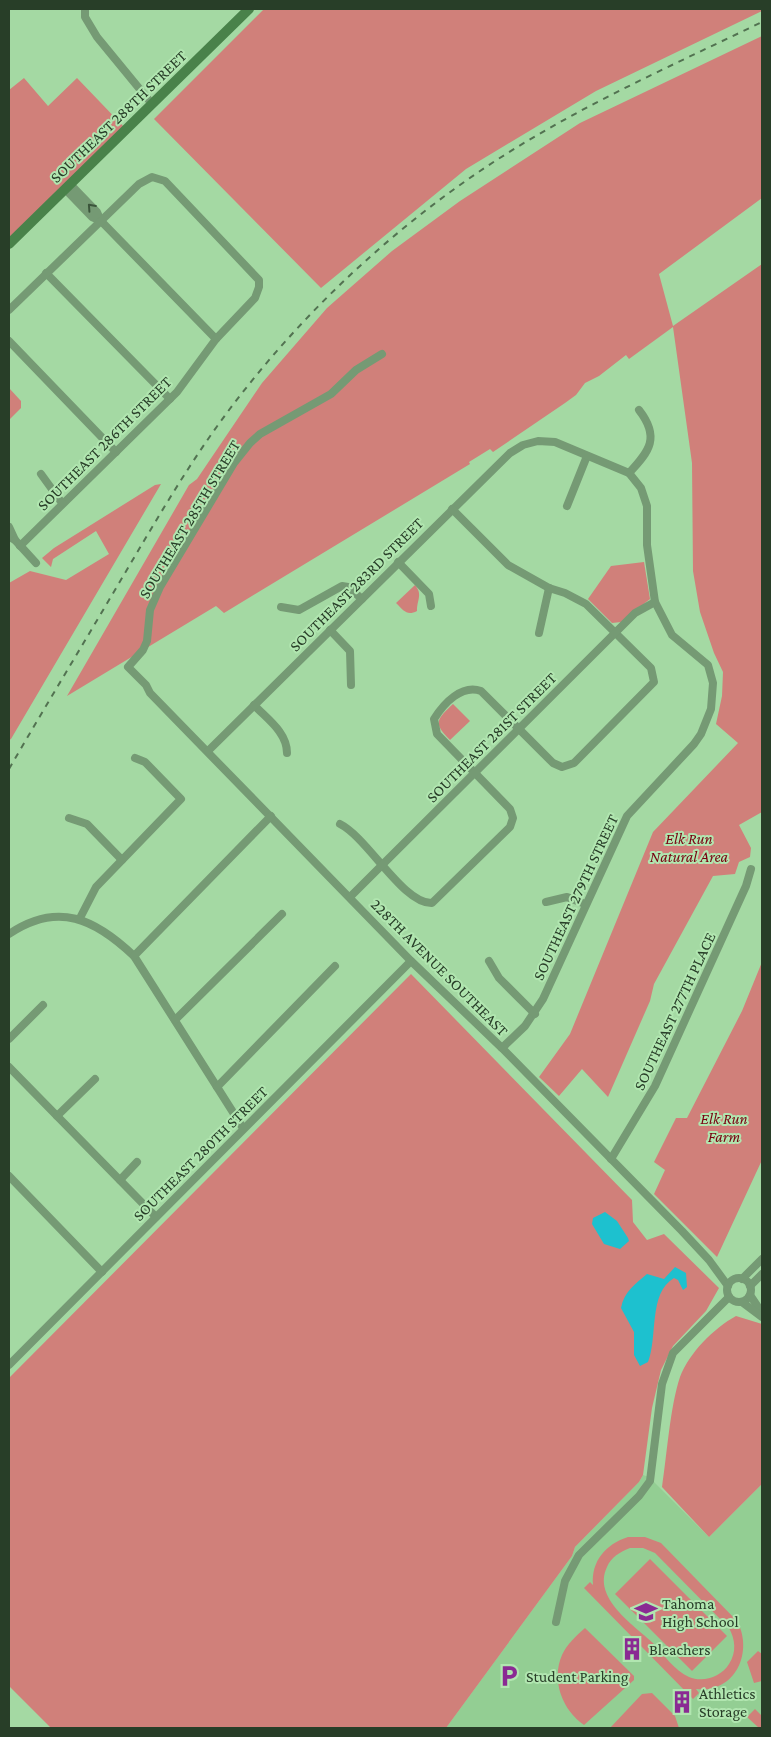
<svg xmlns="http://www.w3.org/2000/svg" width="771" height="1737" font-family="'Crimson Pro',serif">
	<rect width="100%" height="100%" fill="#a4d9a3"/>
	<!-- built -->
	<path fill="#93ce93" d="M 643,1475 L 649,1477 L 709,1537 L 762,1484 L 762,1728 L 446,1728 L 572,1556 L 575,1547 L 639,1482 Z"/>
	<!-- green -->
	<g fill="#d0807a" fill-rule="evenodd">
		<path d="M 264,9 L 762,9 L 762,11 L 596,91 L 466,169 L 321,288 L 154,119 Z"/>
		<path d="M 762,36 L 762,198 L 659,274 L 673,326 L 762,264 L 762,812 L 739,825 L 751,848 L 750,857 L 739,862 L 735,874 L 713,876 L 654,984 L 650,1001 L 608,1097 L 582,1069 L 559,1096 L 539,1077 L 570,1034 L 653,832 L 738,743 L 716,724 L 722,696 L 723,672 L 714,653 L 700,612 L 693,571 L 692,463 L 673,327 L 629,359 L 626,355 L 599,376 L 585,383 L 576,395 L 565,403 L 493,452 L 490,449 L 469,462 L 470,464 L 224,613 L 216,606 L 67,696 L 189,485 L 197,479 L 262,383 L 327,308 L 392,251 L 460,201 L 580,123 Z"/>
		<path d="M 24,78 L 48,106 L 77,78 L 124,127 L 9,240 L 9,90 Z"/>
		<path d="M 9,388 L 21,401 L 21,408 L 9,420 Z"/>
		<path d="M 161,484 L 11,739 L 9,740 L 9,583 L 30,571 L 66,580 L 109,554 L 96,531 L 53,559 L 51,567 L 42,558 L 54,548 L 155,485 Z"/>
		<path d="M 644,562 L 650,599 L 621,622 L 612,623 L 588,599 L 611,566 Z"/>
		<path d="M 415,585 C 423,595 417,599 417,611 C 407,616 404,611 396,603 Z"/>
		<path d="M 453,704 L 470,721 L 450,740 C 433,723 436,720 453,704 Z"/>
		<path d="M 762,962 L 762,1160 L 717,1257 L 654,1194 L 665,1170 L 654,1162 L 676,1118 L 687,1118 L 742,1011 Z"/>
		<path d="M 411,974 L 632,1200 L 633,1222 L 647,1240 L 664,1234 L 719,1288 L 706,1311 L 673,1346 L 661,1370 L 652,1408 L 643,1475 L 639,1482 L 575,1547 L 572,1556 L 446,1728 L 51,1728 L 9,1686 L 9,1378 Z"/>
		<path d="M 736,1316 L 762,1324 L 762,1484 L 709,1537 L 662,1487 C 667,1455 670,1407 680,1377 C 689,1353 714,1328 736,1316 Z"/>
		<path d="M 628,1537 L 645,1537 L 661,1543 L 737,1621 C 754,1652 735,1694 696,1689 L 699,1693 L 693,1699 L 584,1588 L 590,1582 L 593,1585 C 591,1561 606,1544 628,1537 ZM 630,1548 L 643,1548 L 655,1553 L 729,1628 C 735,1639 737,1652 729,1664 C 721,1677 703,1683 689,1677 C 675,1671 663,1654 653,1643 C 634,1625 592,1598 607,1567 C 611,1557 620,1552 630,1548 Z"/>
		<path d="M 650,1559 L 727,1636 L 692,1671 L 615,1594 Z"/>
		<path d="M 585,1628 L 634,1676 L 634,1680 L 584,1725 C 562,1710 551,1680 562,1655 C 567,1644 576,1636 585,1628 Z"/>
		<path d="M 758,1651 L 762,1654 L 762,1681 L 754,1683 L 747,1662 Z"/>
		<path d="M 652,1693 L 675,1716 L 679,1728 L 610,1728 L 642,1694 Z"/>
		<path d="M 755,1709 L 762,1716 L 762,1728 L 759,1728 L 747,1717 Z"/>
	</g>
	<!-- water -->
	<g fill="#1dc1cf">
		<path d="M 605,1212 L 617,1221 L 628,1238 L 629,1241 L 620,1249 L 604,1244 L 592,1224 L 593,1218 Z"/>
		<path d="M 675,1267 L 686,1273 L 687,1287 L 683,1290 L 678,1280 L 674,1278 C 648,1293 658,1338 648,1362 L 640,1366 L 634,1355 L 634,1332 L 621,1308 C 624,1292 635,1284 647,1274 L 664,1279 Z"/>
	</g>
	<g fill="none" stroke-linecap="round" stroke-linejoin="round">
		<!-- street -->
		<g stroke="#759a74" stroke-width="8">
			<path d="M 85,9 L 85,17 L 97,37 L 152,104"/>
			<path d="M 65,189 L 92,217 L 101,221 L 97,212 L 70,184"/>
			<path d="M 101,221 L 216,339"/>
			<path d="M 46,273 L 170,399"/>
			<path d="M 9,310 L 139,184 L 152,177 L 165,181 L 259,280 L 259,287 L 255,298 L 216,339 L 177,392 L 20,546"/>
			<path d="M 9,341 L 116,452"/>
			<path d="M 382,354 L 356,370 L 331,394 L 260,434 L 250,443 L 234,463 L 160,587 L 150,610 L 147,641 L 143,650 L 128,667 L 146,685 L 150,693 L 411,961 L 502,1048 L 682,1231 L 709,1260 L 728,1286"/>
			<path d="M 629,473 C 650,451 660,437 639,410"/>
			<path d="M 41,474 L 62,503"/>
			<path d="M 567,506 L 587,456"/>
			<path d="M 9,527 L 15,540 L 9,537"/>
			<path d="M 15,540 L 36,563"/>
			<path d="M 398,562 L 429,594 L 431,606"/>
			<path d="M 281,607 L 299,610 L 342,586 L 348,587 L 362,599"/>
			<path d="M 330,630 L 350,651 L 351,685"/>
			<path d="M 539,633 L 549,588"/>
			<path d="M 254,705 C 267,719 287,732 287,753"/>
			<path d="M 208,751 L 510,453 L 523,445 L 538,441 L 555,442 L 629,473 L 641,488 L 647,506 L 647,545 L 655,602 L 672,635 L 708,665 L 713,683 L 711,709 L 701,734 L 694,744 L 627,816 L 543,999 L 525,1026 L 502,1048"/>
			<path d="M 69,818 L 87,824 L 122,860"/>
			<path d="M 340,824 C 368,838 403,904 432,903 L 510,827 L 513,818 L 510,809 L 437,734 L 434,719 C 444,703 462,684 481,691 L 553,763 L 562,767 L 574,763 L 654,682 L 651,668 L 586,604 L 565,593 L 549,588 L 508,565 L 452,509"/>
			<path d="M 350,897 L 635,613 L 655,602"/>
			<path d="M 546,902 L 567,897 L 585,904"/>
			<path d="M 80,918 L 96,887 L 181,799 L 145,762 L 135,758"/>
			<path d="M 9,934 C 58,901 95,919 134,956 L 243,1128"/>
			<path d="M 134,956 L 271,816"/>
			<path d="M 489,961 L 499,978 L 535,1014"/>
			<path d="M 175,1020 L 282,914"/>
			<path d="M 9,1039 L 43,1005"/>
			<path d="M 9,1067 L 156,1217"/>
			<path d="M 217,1087 L 335,966"/>
			<path d="M 57,1116 L 95,1079"/>
			<path d="M 611,1159 L 655,1086 L 746,886 L 751,869"/>
			<path d="M 9,1176 L 102,1272"/>
			<path d="M 120,1180 L 137,1162"/>
			<circle cx="739" cy="1290" r="12"/>
			<path d="M 742,1279 L 762,1259"/>
			<path d="M 750,1286 L 762,1274"/>
			<path d="M 750,1295 L 762,1313"/>
			<path d="M 742,1302 L 762,1317"/>
			<path d="M 9,1365 L 411,961"/>
			<path d="M 556,1622 L 565,1581 L 579,1555 L 639,1496 L 650,1481 L 662,1384 L 673,1353 L 729,1297"/>
		</g>
		<!-- secondary -->
		<path stroke="#49824a" stroke-width="10" d="M 9,244 L 249,9"/>
		<!-- rail -->
		<path stroke="#527251" stroke-width="2" stroke-dasharray="6 6" stroke-linecap="butt" d="M 9,769 C 42,712 76,656 109,600 C 143,543 175,486 213,432 C 286,329 381,237 486,167 C 573,109 669,67 762,22"/>
	</g>
	<!-- one-way arrows -->
	<defs><path id="oneway-chevron" d="M-2-3.5L2.5 0L-2 3.5" fill="none" stroke-width="1.6" stroke-linecap="round" stroke-linejoin="round" transform="scale(1.25)"/></defs>
	<use stroke="#3b553b" href="#oneway-chevron" transform="translate(91 207) rotate(-132)"/>
	<!-- icons -->
	<defs>
		<symbol id="school-bare" viewBox="-9 -9 18 18"><path d="M0-5L7-2L0 1L-7-2ZM-4 1L0 2.5L4 1V4Q0 6-4 4Z" fill="#8a2a93" stroke="#b1e6b0" stroke-width="2.5" paint-order="stroke"/></symbol>
		<symbol id="building-bare" viewBox="-9 -9 18 18"><path d="M-4-6H4V6H1V3H-1V6H-4ZM-2.5-4.3h1.7v1.8h-1.7ZM.8-4.3h1.7v1.8H.8ZM-2.5-1h1.7V.8h-1.7ZM.8-1h1.7V.8H.8Z" fill="#8a2a93" stroke="#b1e6b0" stroke-width="2.5" paint-order="stroke"/></symbol>
		<symbol id="parking-bare" viewBox="-9 -9 18 18"><path d="M-3.5-5.5H1a3.5 3.5 0 0 1 0 7H-1V5.5H-3.5ZM-1-3.4V-.6H.8a1.4 1.4 0 0 0 0-2.8Z" fill="#8a2a93" stroke="#b1e6b0" stroke-width="2.5" paint-order="stroke"/></symbol>
	</defs>
	<g fill-rule="evenodd">
		<use href="#school-bare" x="630" y="1596" width="32" height="32"/>
		<use href="#building-bare" x="616" y="1633" width="32" height="32"/>
		<use href="#parking-bare" x="493" y="1660" width="32" height="32"/>
		<use href="#building-bare" x="666" y="1686" width="32" height="32"/>
	</g>
	<g text-anchor="middle" stroke-width="4" stroke-linejoin="round" paint-order="stroke">
		<!-- street labels -->
		<g font-size="16" fill="#283e28" stroke="#b1e6b0">
			<text transform="translate(118 116) rotate(-44)" y="6">SOUTHEAST 288TH STREET</text>
			<text transform="translate(104 443) rotate(-45)" y="6">SOUTHEAST 286TH STREET</text>
			<text transform="translate(189 519) rotate(-59)" y="6">SOUTHEAST 285TH STREET</text>
			<text transform="translate(356 584) rotate(-45)" y="6">SOUTHEAST 283RD STREET</text>
			<text transform="translate(491 737) rotate(-45)" y="6">SOUTHEAST 281ST STREET</text>
			<text transform="translate(575 897) rotate(-65)" y="6">SOUTHEAST 279TH STREET</text>
			<text transform="translate(440 967) rotate(45)" y="6">228TH AVENUE SOUTHEAST</text>
			<text transform="translate(674 1011) rotate(-65)" y="6">SOUTHEAST 277TH PLACE</text>
			<text transform="translate(200 1153) rotate(-45)" y="6">SOUTHEAST 280TH STREET</text>
		</g>
		<!-- park labels -->
		<g font-size="16" font-style="italic" fill="#780010" stroke="#b1e6b0">
			<text x="689" y="844">Elk Run<tspan x="689" dy="18">Natural Area</tspan></text>
			<text x="724" y="1124">Elk Run<tspan x="724" dy="18">Farm</tspan></text>
		</g>
		<!-- poi labels -->
		<g font-size="16" fill="#283e28" stroke="#b1e6b0" text-anchor="start">
			<text x="662" y="1609">Tahoma<tspan x="662" dy="18">High School</tspan></text>
			<text x="649" y="1655">Bleachers</text>
			<text x="526" y="1682">Student Parking</text>
			<text x="699" y="1699">Athletics<tspan x="699" dy="18">Storage</tspan></text>
		</g>
	</g>
	<!-- border -->
	<rect width="771" height="1737" fill="none" stroke="#283e28" stroke-width="20"/>
</svg>
